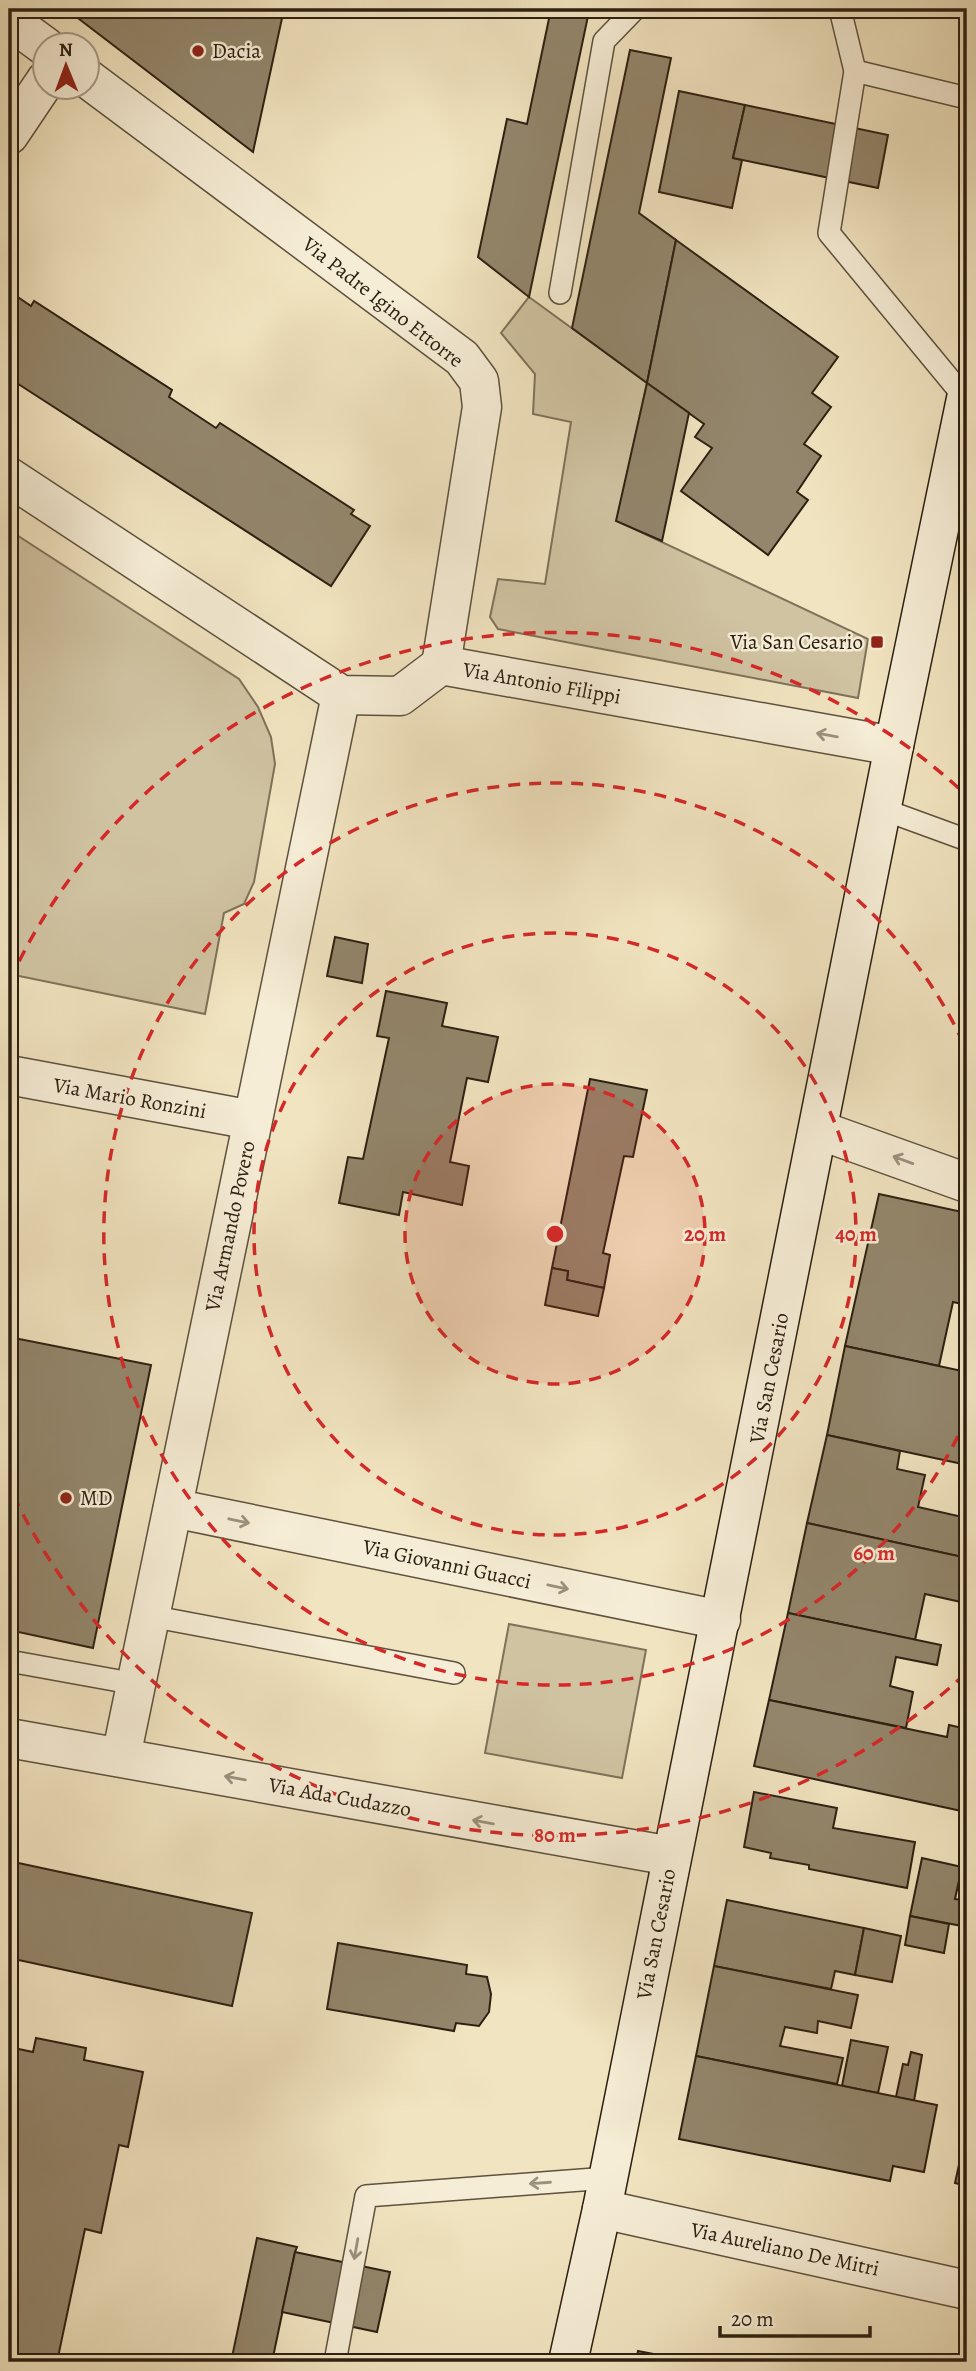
<svg xmlns="http://www.w3.org/2000/svg" width="976" height="2371" font-family="Alegreya,serif">
	<rect width="100%" height="100%" fill="#f1e4c0"/>
	<filter id="stains"><feTurbulence type="fractalNoise" baseFrequency=".00286" numOctaves="4"/><feColorMatrix values="0 0 0 0 .2 0 0 0 0 .09 0 0 0 0 .02 0 0 0 .5 -.17"/></filter>
	<radialGradient id="worn" r=".72"><stop offset=".6" stop-color="#630" stop-opacity="0"/><stop offset="1" stop-color="#630" stop-opacity=".3"/></radialGradient>
	<!-- green -->
	<g fill="#d0c3a2" stroke="#7e725a" stroke-width="2">
		<path d="M 529,297 L 647,383 L 617,521 L 868,639 L 858,698 L 498,629 L 490,617 L 498,579 L 545,584 L 571,422 L 533,414 L 535,374 L 501,333 Z"/>
		<path d="M 9,530 L 239,679 L 258,707 L 271,737 L 275,764 L 254,882 L 244,904 L 224,913 L 205,1014 L 9,974 Z"/>
		<path d="M 509,1624 L 646,1650 L 622,1778 L 485,1753 Z"/>
	</g>
	<!-- building -->
	<g fill="#93866c" stroke="#2d2012" stroke-width="2">
		<path d="M 66,9 L 284,9 L 253,152 Z"/>
		<path d="M 551,9 L 583,9 L 588,16 L 529,297 L 478,257 L 507,119 L 527,124 Z"/>
		<path d="M 630,50 L 671,58 L 639,213 L 676,240 L 647,383 L 572,328 Z"/>
		<path d="M 679,91 L 745,105 L 733,158 L 742,160 L 732,208 L 659,192 Z"/>
		<path d="M 745,105 L 888,135 L 878,188 L 733,158 Z"/>
		<path d="M 676,240 L 838,357 L 812,393 L 831,407 L 804,444 L 821,456 L 797,492 L 808,500 L 768,555 L 681,491 L 712,448 L 695,437 L 704,424 L 647,383 Z"/>
		<path d="M 9,291 L 31,306 L 34,301 L 172,390 L 169,397 L 216,428 L 220,423 L 354,510 L 351,514 L 370,526 L 331,586 L 9,378 Z"/>
		<path d="M 647,383 L 689,413 L 662,541 L 616,521 Z"/>
		<path d="M 335,937 L 368,944 L 362,983 L 327,976 Z"/>
		<path d="M 386,991 L 447,1003 L 442,1026 L 498,1037 L 488,1082 L 467,1078 L 450,1162 L 469,1166 L 462,1205 L 403,1192 L 399,1215 L 339,1203 L 348,1157 L 363,1159 L 389,1038 L 377,1036 Z"/>
		<path d="M 590,1079 L 647,1090 L 633,1157 L 624,1156 L 603,1253 L 610,1255 L 604,1288 L 567,1280 L 568,1271 L 552,1268 Z"/>
		<path d="M 879,1194 L 967,1213 L 967,1305 L 953,1302 L 939,1366 L 845,1346 Z"/>
		<path d="M 552,1268 L 568,1271 L 567,1280 L 604,1288 L 598,1316 L 545,1305 Z"/>
		<path d="M 9,1337 L 151,1365 L 93,1648 L 9,1630 Z"/>
		<path d="M 845,1346 L 967,1372 L 967,1465 L 827,1435 Z"/>
		<path d="M 827,1435 L 900,1451 L 897,1469 L 925,1475 L 918,1507 L 967,1518 L 967,1558 L 807,1523 Z"/>
		<path d="M 807,1523 L 967,1558 L 967,1575 L 961,1602 L 925,1594 L 915,1640 L 788,1613 Z"/>
		<path d="M 788,1613 L 941,1645 L 937,1665 L 896,1657 L 890,1686 L 913,1692 L 906,1728 L 769,1700 Z"/>
		<path d="M 769,1700 L 947,1737 L 949,1725 L 967,1729 L 966,1812 L 754,1766 Z"/>
		<path d="M 754,1792 L 837,1808 L 833,1828 L 915,1842 L 907,1888 L 809,1869 L 809,1865 L 770,1858 L 771,1853 L 744,1847 Z"/>
		<path d="M 922,1858 L 962,1867 L 955,1899 L 967,1901 L 967,1927 L 910,1916 Z"/>
		<path d="M 9,1861 L 252,1913 L 232,2006 L 9,1958 Z"/>
		<path d="M 727,1900 L 864,1928 L 855,1975 L 835,1971 L 831,1989 L 714,1966 Z"/>
		<path d="M 910,1916 L 949,1924 L 944,1953 L 905,1945 Z"/>
		<path d="M 864,1928 L 901,1936 L 892,1982 L 855,1975 Z"/>
		<path d="M 338,1943 L 467,1965 L 466,1974 L 487,1977 L 491,1994 L 489,2012 L 479,2026 L 456,2023 L 454,2031 L 327,2009 Z"/>
		<path d="M 714,1966 L 858,1995 L 851,2028 L 818,2021 L 817,2033 L 785,2027 L 780,2046 L 843,2058 L 837,2084 L 696,2056 Z"/>
		<path d="M 36,2038 L 86,2048 L 84,2060 L 143,2072 L 128,2147 L 119,2145 L 101,2233 L 85,2229 L 57,2362 L 9,2362 L 9,2145 L 11,2146 L 16,2123 L 9,2121 L 9,2047 L 33,2052 Z"/>
		<path d="M 851,2040 L 888,2047 L 878,2093 L 842,2086 Z"/>
		<path d="M 911,2052 L 922,2055 L 914,2101 L 896,2097 L 903,2064 L 908,2065 Z"/>
		<path d="M 696,2056 L 937,2105 L 924,2172 L 893,2166 L 890,2181 L 679,2139 Z"/>
		<path d="M 963,2146 L 967,2147 L 967,2186 L 955,2183 Z"/>
		<path d="M 257,2238 L 297,2247 L 295,2252 L 272,2362 L 231,2362 Z"/>
		<path d="M 295,2252 L 390,2272 L 377,2332 L 282,2312 Z"/>
		<path d="M 638,2351 L 695,2362 L 636,2362 Z"/>
	</g>
	<g fill="none" stroke-linecap="round" stroke-linejoin="round">
		<defs>
			<g id="service">
				<path d="M 840,9 L 855,71"/>
				<path d="M 560,293 L 604,41 L 635,9"/>
				<path d="M 966,399 L 829,233 L 855,71 L 967,98"/>
				<path d="M 882,809 L 967,840"/>
				<path d="M 150,1616 L 454,1673"/>
				<path d="M 9,1661 L 136,1684"/>
				<path d="M 335,2362 L 366,2196 L 608,2178"/>
			</g>
			<g id="minor">
				<path d="M 9,20 L 46,47"/>
				<path d="M 88,79 L 462,358 L 479,381 L 482,407 L 441,665"/>
				<path d="M 9,135 L 46,80"/>
				<path d="M 9,477 L 341,695 L 400,696 L 441,665 L 894,746"/>
				<path d="M 9,1075 L 252,1120"/>
				<path d="M 819,1130 L 967,1183"/>
				<path d="M 173,1508 L 721,1620"/>
				<path d="M 9,1738 L 671,1856"/>
				<path d="M 121,1757 L 341,695"/>
				<path d="M 602,2209 L 967,2290"/>
			</g>
			<path id="secondary" d="M 568,2362 L 602,2209 L 894,746 L 967,394"/>
		</defs>
		<!-- service casing -->
		<use href="#service" stroke="#5e513e" stroke-width="24"/>
		<!-- minor casing -->
		<use href="#minor" stroke="#5e513e" stroke-width="41"/>
		<!-- secondary casing -->
		<use href="#secondary" stroke="#2d2012" stroke-width="41"/>
		<!-- service -->
		<use href="#service" stroke="#f6edd6" stroke-width="21"/>
		<!-- minor -->
		<use href="#minor" stroke="#f6edd6" stroke-width="38"/>
		<!-- secondary -->
		<use href="#secondary" stroke="#f6edd6" stroke-width="38"/>
	</g>
	<!-- one-way arrows -->
	<defs><path id="oneway-shaft" d="M-6 0H5M1.5-3L5.5 0L1.5 3" fill="none" stroke-width="1.6" stroke-linecap="round" stroke-linejoin="round" transform="scale(1.75)"/></defs>
	<g stroke="#9c917e">
		<use href="#oneway-shaft" transform="translate(827 735) rotate(-170)"/>
		<use href="#oneway-shaft" transform="translate(903 1160) rotate(-160)"/>
		<use href="#oneway-shaft" transform="translate(239 1521) rotate(12)"/>
		<use href="#oneway-shaft" transform="translate(558 1587) rotate(12)"/>
		<use href="#oneway-shaft" transform="translate(235 1778) rotate(-170)"/>
		<use href="#oneway-shaft" transform="translate(483 1822) rotate(-170)"/>
		<use href="#oneway-shaft" transform="translate(540 2183) rotate(176)"/>
		<use href="#oneway-shaft" transform="translate(356 2249) rotate(100)"/>
	</g>
	<!-- distance rings -->
	<circle cx="555" cy="1234" r="150" fill="#d62828" fill-opacity=".12"/>
	<g fill="none" stroke="#d62828" stroke-width="3.5" stroke-dasharray="12 9">
		<circle cx="555" cy="1234" r="150"/>
		<circle cx="555" cy="1234" r="301"/>
		<path d="M967 1417A451 451 0 1 1 967 1051"/>
		<path d="M965 1674A601 601 0 0 1 10 1488M10 980A601 601 0 0 1 965 794"/>
	</g>
	<!-- markers -->
	<g fill="#8f2418" stroke="#f6edd6" stroke-width="2.5">
		<circle cx="198" cy="51" r="7"/>
		<rect x="870" y="635" width="14" height="14" rx="3.5"/>
		<circle cx="66" cy="1498" r="7"/>
	</g>
	<g text-anchor="middle" stroke-width="5" stroke-linejoin="round" paint-order="stroke">
		<!-- poi labels -->
		<g font-size="21" fill="#2d2012" stroke="#f6edd6" text-anchor="start">
			<text x="212" y="58">Dacia</text>
			<text x="863" y="649" text-anchor="end">Via San Cesario</text>
			<text x="80" y="1505">MD</text>
		</g>
		<!-- street labels -->
		<g font-size="21" fill="#2d2012" stroke="#f6edd6">
			<text transform="translate(383 302) rotate(38)" y="7">Via Padre Igino Ettorre</text>
			<text transform="translate(542 683) rotate(10)" y="7">Via Antonio Filippi</text>
			<text transform="translate(130 1098) rotate(10)" y="7">Via Mario Ronzini</text>
			<text transform="translate(230 1226) rotate(-78)" y="7">Via Armando Povero</text>
			<text transform="translate(769 1378) rotate(-79)" y="7">Via San Cesario</text>
			<text transform="translate(447 1564) rotate(12)" y="7">Via Giovanni Guacci</text>
			<text transform="translate(340 1797) rotate(10)" y="7">Via Ada Cudazzo</text>
			<text transform="translate(656 1934) rotate(-79)" y="7">Via San Cesario</text>
			<text transform="translate(785 2249) rotate(12)" y="7">Via Aureliano De Mitri</text>
		</g>
	</g>
	<circle cx="555" cy="1234" r="10" fill="#d62828" stroke="#f6edd6" stroke-width="3.5"/>
	<g font-size="21" text-anchor="middle" font-weight="bold" fill="#d62828" stroke="#f6edd6" stroke-width="5" stroke-linejoin="round" paint-order="stroke">
		<text x="705" y="1241">20 m</text>
		<text x="856" y="1241">40 m</text>
		<text x="874" y="1560">60 m</text>
		<text x="555" y="1842">80 m</text>
	</g>
	<!-- margin -->
	<rect width="976" height="2371" fill="none" stroke="#f1e4c0" stroke-width="35"/>
	<rect x="10" y="10" width="955" height="2350" fill="none" stroke="#2d2012" stroke-width="3.5"/>
	<rect x="18" y="18" width="941" height="2336" fill="none" stroke="#2d2012" stroke-width="2"/>
	<!-- north arrow -->
	<g transform="translate(66 66) rotate(359)"><circle r="33" fill="#f6edd6" stroke="#a69b88" stroke-width="2"/>
	<path d="M0-5L12 26L0 18L-12 26Z" fill="#8f2418"/>
	<text y="-10" font-size="19" font-weight="bold" text-anchor="middle" fill="#2d2012">N</text>
	</g>
	<!-- scale -->
	<path d="M720 2326v10h150v-10" fill="none" stroke="#2d2012" stroke-width="3.5"/>
	<text x="731" y="2326" font-size="21" fill="#2d2012" stroke="#f6edd6" stroke-width="5" paint-order="stroke">20 m</text>
	<rect width="100%" height="100%" filter="url(#stains)"/>
	<rect width="100%" height="100%" fill="url(#worn)"/>
</svg>
